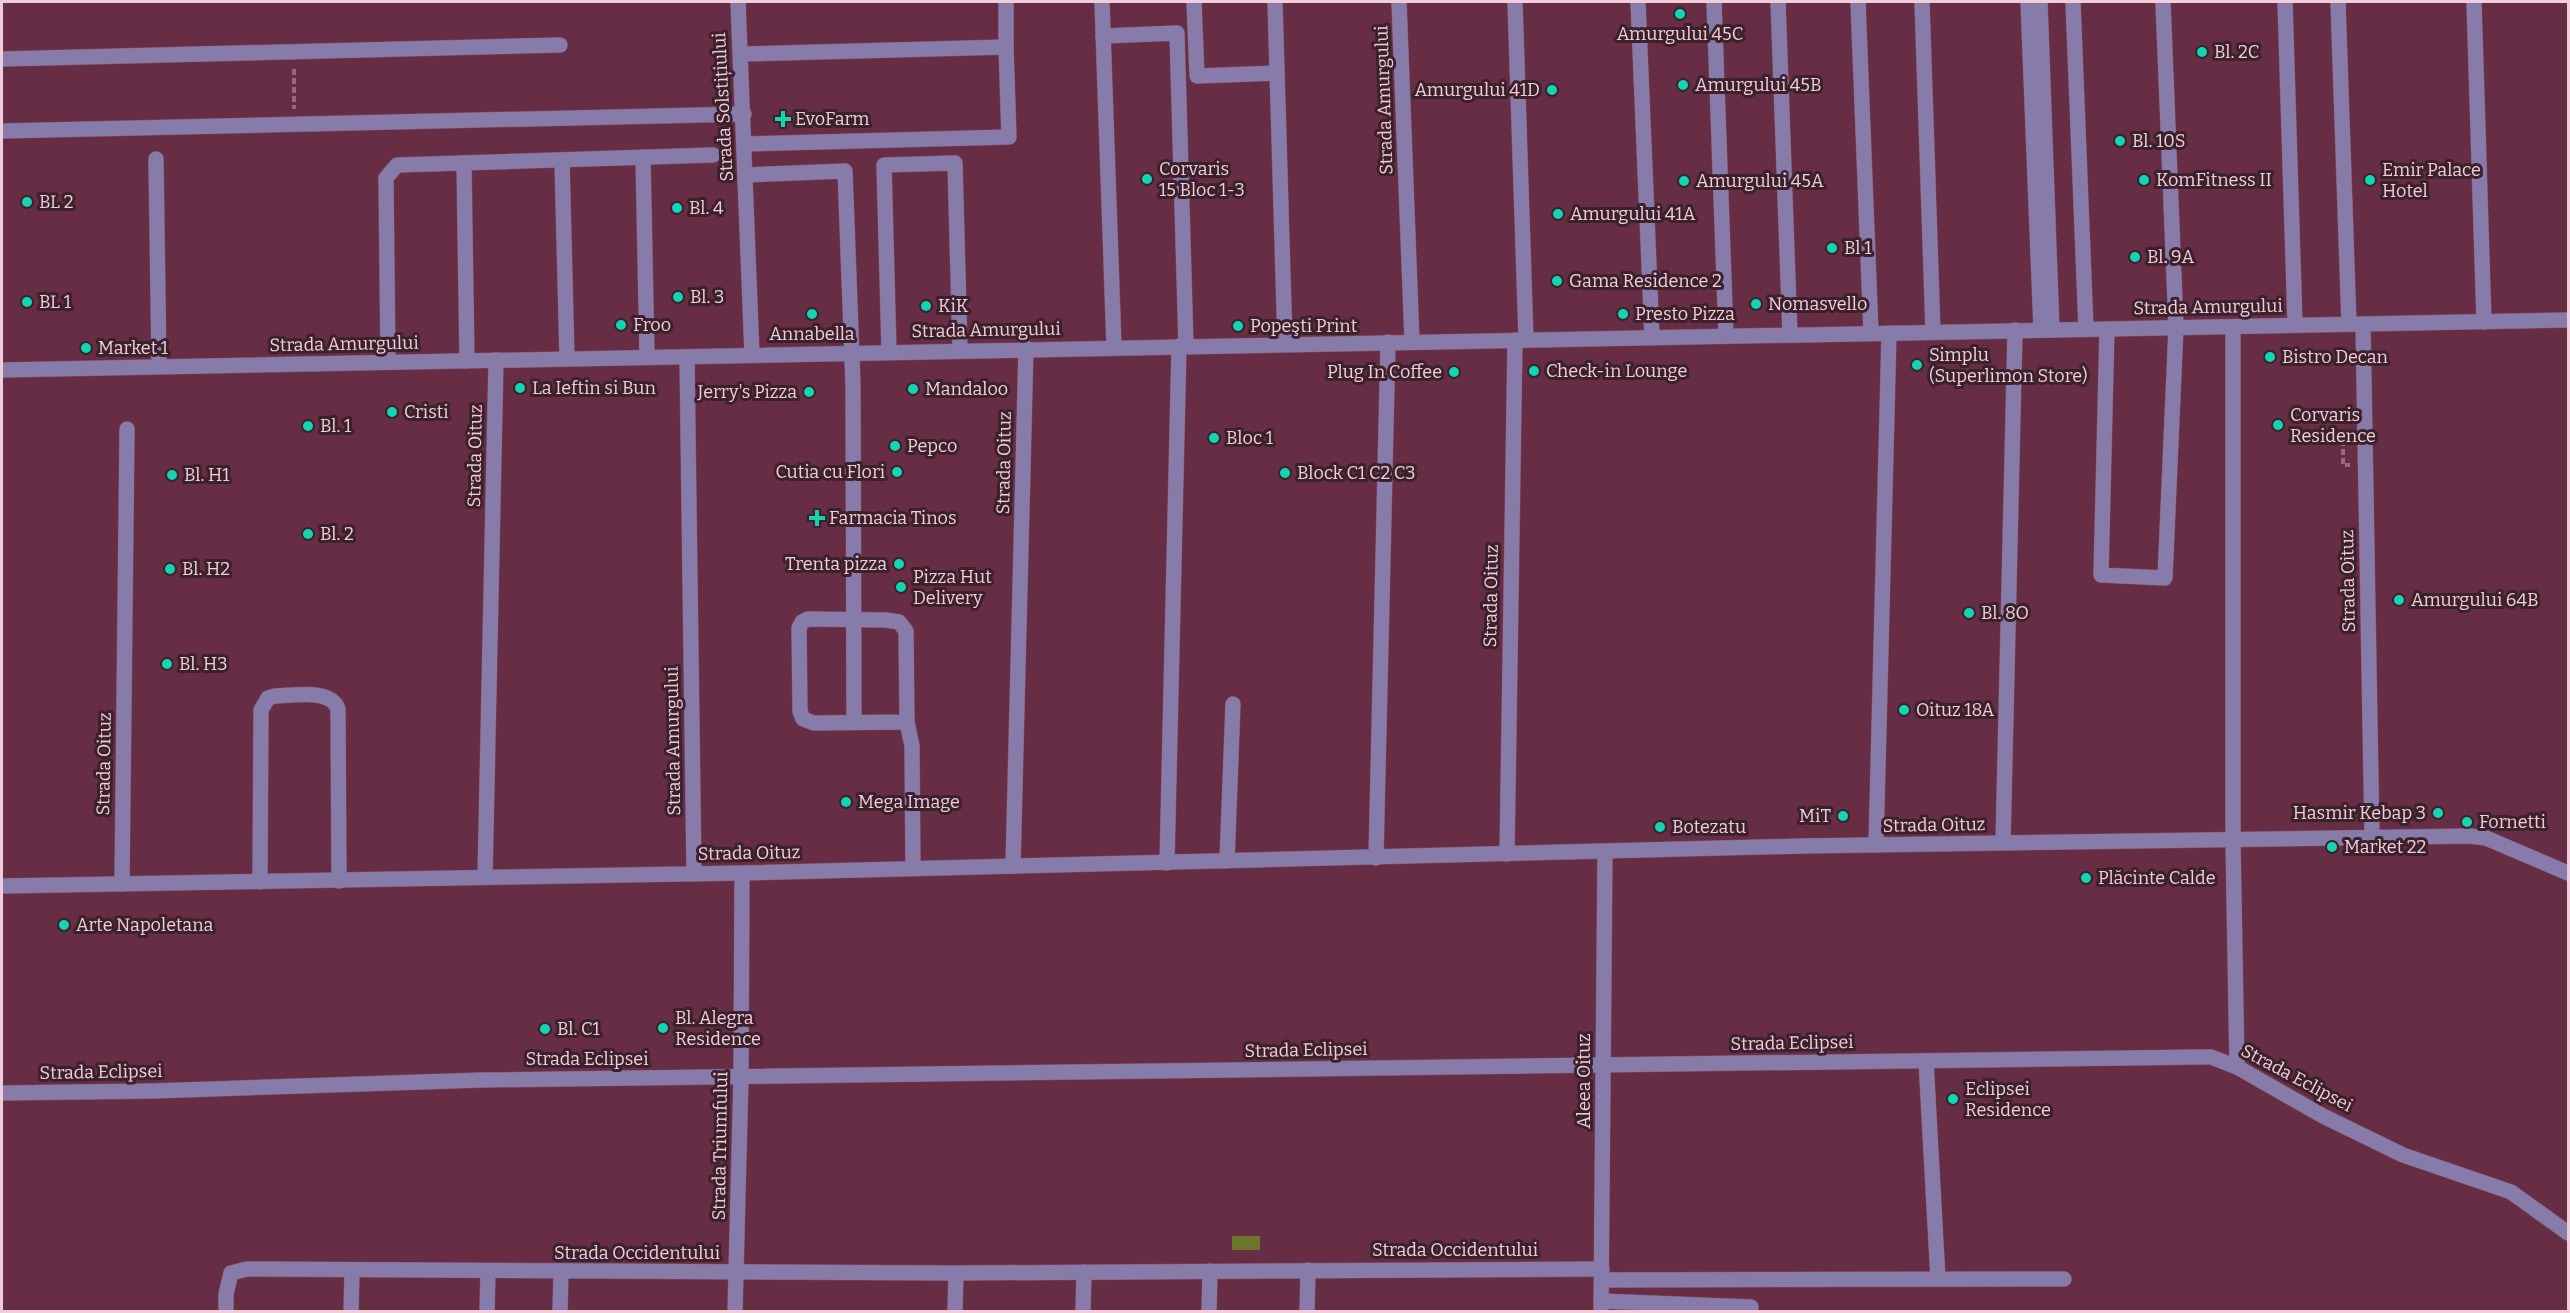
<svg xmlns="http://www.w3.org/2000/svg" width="2570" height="1313" font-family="Bitter,serif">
	<rect width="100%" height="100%" fill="#662d45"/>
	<!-- water -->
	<rect fill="#6b752c" x="1232" y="1236" width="28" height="14"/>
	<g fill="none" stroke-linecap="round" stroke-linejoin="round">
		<defs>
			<g id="minor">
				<path d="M 738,2 L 752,355"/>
				<path d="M 1102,2 L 1114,347"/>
				<path d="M 1194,2 L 1197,76 L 1277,73"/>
				<path d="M 1275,2 L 1285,344"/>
				<path d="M 1399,2 L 1412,341"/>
				<path d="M 1515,2 L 1526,339"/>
				<path d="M 1638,2 L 1652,337"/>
				<path d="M 1714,2 L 1726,336"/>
				<path d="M 1778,2 L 1790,335"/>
				<path d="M 1858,2 L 1871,333"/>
				<path d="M 1922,2 L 1933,332"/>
				<path d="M 2028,2 L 2041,330"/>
				<path d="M 2040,2 L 2052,330"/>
				<path d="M 2073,2 L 2086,329"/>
				<path d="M 2285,2 L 2295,325"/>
				<path d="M 2338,2 L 2349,324"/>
				<path d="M 2474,2 L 2484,322"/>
				<path d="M 1103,36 L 1177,33 L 1186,345"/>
				<path d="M 741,54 L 1006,47 L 1006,2"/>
				<path d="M 2,59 L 560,45"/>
				<path d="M 2,131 L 744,114"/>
				<path d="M 745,144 L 1009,137 L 1006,47"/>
				<path d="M 643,157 L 647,357"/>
				<path d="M 156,159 L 159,367"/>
				<path d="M 562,160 L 567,359"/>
				<path d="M 464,163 L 467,361"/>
				<path d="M 746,175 L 845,171 L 853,385 L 854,722"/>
				<path d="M 2363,324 L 2372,837"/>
				<path d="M 2233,327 L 2233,840 L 2237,1067"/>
				<path d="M 2107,329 L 2101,575 L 2165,578 L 2176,327 L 2163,2"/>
				<path d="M 889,351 L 884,165 L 955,163 L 960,350"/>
				<path d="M 687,357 L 694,874"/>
				<path d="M 388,362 L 386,178 L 397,165 L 713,155"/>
				<path d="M 2,370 L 2568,320"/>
				<path d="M 808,619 L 886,620 L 899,622 L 906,631 L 907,722 L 814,723 L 803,719 L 800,711 L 799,628 L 802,622 Z"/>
				<path d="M 907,722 L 912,746 L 913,868"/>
				<path d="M 2003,843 L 2015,330"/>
				<path d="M 1876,845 L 1889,333"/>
				<path d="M 1507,854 L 1515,340"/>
				<path d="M 1376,858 L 1388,342"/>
				<path d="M 1227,861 L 1233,704"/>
				<path d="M 1167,863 L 1179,346"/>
				<path d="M 1013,866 L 1026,348"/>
				<path d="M 485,877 L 496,360"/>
				<path d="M 260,882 L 261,710 L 268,698 L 275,696 C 293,696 331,688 338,709 L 339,881"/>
				<path d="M 122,884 L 127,429"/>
				<path d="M 2,886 L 742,873 L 1803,846 L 2470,836 L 2486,838 L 2568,873"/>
				<path d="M 1926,1061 L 1938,1279"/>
				<path d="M 2,1093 L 152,1091 L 482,1080 L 2200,1057 L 2211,1057 L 2237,1067 L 2323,1116 L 2403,1155 L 2511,1192 L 2568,1233"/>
				<path d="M 1602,1280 L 2064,1279"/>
				<path d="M 1601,1301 L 1751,1307"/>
				<path d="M 226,1312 L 226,1294 L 231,1273 L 247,1269 L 956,1273 L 1602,1269"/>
				<path d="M 351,1312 L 352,1271"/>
				<path d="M 487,1312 L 488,1272"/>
				<path d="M 560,1312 L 561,1272"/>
				<path d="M 735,1312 L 741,1078 L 742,873"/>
				<path d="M 955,1312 L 956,1273"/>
				<path d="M 1083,1312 L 1084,1272"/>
				<path d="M 1209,1312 L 1210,1271"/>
				<path d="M 1307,1312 L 1308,1270"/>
				<path d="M 1601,1312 L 1605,851"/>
			</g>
		</defs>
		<!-- minor casing -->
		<use href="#minor" stroke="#824d63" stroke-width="16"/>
		<!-- path -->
		<g stroke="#99687c" stroke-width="4" stroke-dasharray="6 3" stroke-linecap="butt">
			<path d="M 294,69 L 294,109"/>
			<path d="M 2319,437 L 2343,437 L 2343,465 L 2350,465"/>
		</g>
		<!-- minor -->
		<use href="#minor" stroke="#877baa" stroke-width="15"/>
	</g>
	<!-- markers -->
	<g fill="#12d5b4" stroke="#3b212b" stroke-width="2">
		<circle cx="1680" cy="14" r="6"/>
		<circle cx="2202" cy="52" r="6"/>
		<circle cx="1683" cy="85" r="6"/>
		<circle cx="1552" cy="90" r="6"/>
		<path d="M780 110h6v6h6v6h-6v6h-6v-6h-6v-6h6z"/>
		<circle cx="2120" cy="141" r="6"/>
		<circle cx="1147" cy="179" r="6"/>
		<circle cx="2144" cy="180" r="6"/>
		<circle cx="2370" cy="180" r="6"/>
		<circle cx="1684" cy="181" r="6"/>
		<circle cx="27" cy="202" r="6"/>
		<circle cx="677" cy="208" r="6"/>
		<circle cx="1558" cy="214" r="6"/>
		<circle cx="1832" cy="248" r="6"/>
		<circle cx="2135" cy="257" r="6"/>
		<circle cx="1557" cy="281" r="6"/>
		<circle cx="678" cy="297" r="6"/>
		<circle cx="27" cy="302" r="6"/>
		<circle cx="1756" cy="304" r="6"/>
		<circle cx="926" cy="306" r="6"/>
		<circle cx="812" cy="314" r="6"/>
		<circle cx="1623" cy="314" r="6"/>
		<circle cx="621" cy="325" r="6"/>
		<circle cx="1238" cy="326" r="6"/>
		<circle cx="86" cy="348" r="6"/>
		<circle cx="2270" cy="357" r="6"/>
		<circle cx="1917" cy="365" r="6"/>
		<circle cx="1534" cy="371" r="6"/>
		<circle cx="1454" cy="372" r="6"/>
		<circle cx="520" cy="388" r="6"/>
		<circle cx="913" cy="389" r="6"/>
		<circle cx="809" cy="392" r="6"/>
		<circle cx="392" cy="412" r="6"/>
		<circle cx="2278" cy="425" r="6"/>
		<circle cx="308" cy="426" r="6"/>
		<circle cx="1214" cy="438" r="6"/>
		<circle cx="895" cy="446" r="6"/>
		<circle cx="897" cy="472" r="6"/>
		<circle cx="1285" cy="473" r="6"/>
		<circle cx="172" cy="475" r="6"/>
		<path d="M814 509h6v6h6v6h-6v6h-6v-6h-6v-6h6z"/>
		<circle cx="308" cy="534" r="6"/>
		<circle cx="899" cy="564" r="6"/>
		<circle cx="170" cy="569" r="6"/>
		<circle cx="901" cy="587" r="6"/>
		<circle cx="2399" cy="600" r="6"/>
		<circle cx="1969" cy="613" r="6"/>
		<circle cx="167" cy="664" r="6"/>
		<circle cx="1904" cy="710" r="6"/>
		<circle cx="846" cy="802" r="6"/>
		<circle cx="2438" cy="813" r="6"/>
		<circle cx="1843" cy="816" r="6"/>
		<circle cx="2467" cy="822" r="6"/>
		<circle cx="1660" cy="827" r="6"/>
		<circle cx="2332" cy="847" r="6"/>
		<circle cx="2086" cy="878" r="6"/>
		<circle cx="64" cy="925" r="6"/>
		<circle cx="663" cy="1028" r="6"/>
		<circle cx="545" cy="1029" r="6"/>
		<circle cx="1953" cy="1099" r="6"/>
	</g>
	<g text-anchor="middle" stroke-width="6" stroke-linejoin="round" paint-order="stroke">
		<!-- poi labels -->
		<g font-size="18" fill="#f1cdd9" stroke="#3b212b" text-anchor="start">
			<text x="1680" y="40" text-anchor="middle">Amurgului 45C</text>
			<text x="2214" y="58">Bl. 2C</text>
			<text x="1695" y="91">Amurgului 45B</text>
			<text x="1540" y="96" text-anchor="end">Amurgului 41D</text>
			<text x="795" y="125">EvoFarm</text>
			<text x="2132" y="147">Bl. 10S</text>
			<text x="1159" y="175">Corvaris<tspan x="1159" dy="21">15 Bloc 1-3</tspan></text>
			<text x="2382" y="176">Emir Palace<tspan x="2382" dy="21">Hotel</tspan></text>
			<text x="2156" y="186">KomFitness II</text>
			<text x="1696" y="187">Amurgului 45A</text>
			<text x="39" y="208">BL 2</text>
			<text x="689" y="214">Bl. 4</text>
			<text x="1570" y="220">Amurgului 41A</text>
			<text x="1844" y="254">Bl 1</text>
			<text x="2147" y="263">Bl. 9A</text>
			<text x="1569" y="287">Gama Residence 2</text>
			<text x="690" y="303">Bl. 3</text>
			<text x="39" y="308">BL 1</text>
			<text x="1768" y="310">Nomasvello</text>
			<text x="938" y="312">KiK</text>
			<text x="1635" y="320">Presto Pizza</text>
			<text x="633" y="331">Froo</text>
			<text x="1250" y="332">Popeşti Print</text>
			<text x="812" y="340" text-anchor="middle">Annabella</text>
			<text x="98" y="354">Market 1</text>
			<text x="1929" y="361">Simplu<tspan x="1929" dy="21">(Superlimon Store)</tspan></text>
			<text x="2282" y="363">Bistro Decan</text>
			<text x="1546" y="377">Check-in Lounge</text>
			<text x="1442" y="378" text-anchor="end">Plug In Coffee</text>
			<text x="532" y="394">La Ieftin si Bun</text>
			<text x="925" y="395">Mandaloo</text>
			<text x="797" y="398" text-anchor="end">Jerry's Pizza</text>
			<text x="404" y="418">Cristi</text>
			<text x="2290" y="421">Corvaris<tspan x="2290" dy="21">Residence</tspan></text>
			<text x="320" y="432">Bl. 1</text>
			<text x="1226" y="444">Bloc 1</text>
			<text x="907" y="452">Pepco</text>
			<text x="885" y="478" text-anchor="end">Cutia cu Flori</text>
			<text x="1297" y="479">Block C1 C2 C3</text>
			<text x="184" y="481">Bl. H1</text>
			<text x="829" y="524">Farmacia Tinos</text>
			<text x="320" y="540">Bl. 2</text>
			<text x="887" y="570" text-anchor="end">Trenta pizza</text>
			<text x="182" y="575">Bl. H2</text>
			<text x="913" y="583">Pizza Hut<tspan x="913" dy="21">Delivery</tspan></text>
			<text x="2411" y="606">Amurgului 64B</text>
			<text x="1981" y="619">Bl. 8O</text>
			<text x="179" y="670">Bl. H3</text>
			<text x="1916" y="716">Oituz 18A</text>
			<text x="858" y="808">Mega Image</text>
			<text x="2426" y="819" text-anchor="end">Hasmir Kebap 3</text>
			<text x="1831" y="822" text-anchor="end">MiT</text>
			<text x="2479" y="828">Fornetti</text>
			<text x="1672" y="833">Botezatu</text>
			<text x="2344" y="853">Market 22</text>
			<text x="2098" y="884">Plăcinte Calde</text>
			<text x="76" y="931">Arte Napoletana</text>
			<text x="675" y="1024">Bl. Alegra<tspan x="675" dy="21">Residence</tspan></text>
			<text x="557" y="1035">Bl. C1</text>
			<text x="1965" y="1095">Eclipsei<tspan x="1965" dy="21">Residence</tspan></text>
		</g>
		<!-- street labels -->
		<g font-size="18" fill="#f1cdd9" stroke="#3b212b">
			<text transform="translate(1384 100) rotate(-92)" y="6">Strada Amurgului</text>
			<text transform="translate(723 107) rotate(-93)" y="6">Strada Solstițiului</text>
			<text transform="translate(2208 307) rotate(-1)" y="6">Strada Amurgului</text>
			<text transform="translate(986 330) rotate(-1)" y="6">Strada Amurgului</text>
			<text transform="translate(344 344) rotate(-1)" y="6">Strada Amurgului</text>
			<text transform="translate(475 456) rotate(-89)" y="6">Strada Oituz</text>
			<text transform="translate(1004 463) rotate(-89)" y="6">Strada Oituz</text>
			<text transform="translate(2348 581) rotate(-91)" y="6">Strada Oituz</text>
			<text transform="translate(1491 596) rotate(-89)" y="6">Strada Oituz</text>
			<text transform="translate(673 741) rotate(-91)" y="6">Strada Amurgului</text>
			<text transform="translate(104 764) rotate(-89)" y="6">Strada Oituz</text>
			<text transform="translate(1934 825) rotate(-1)" y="6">Strada Oituz</text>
			<text transform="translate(749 853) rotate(-1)" y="6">Strada Oituz</text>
			<text transform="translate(1792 1043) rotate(-1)" y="6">Strada Eclipsei</text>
			<text transform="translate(1306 1050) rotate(-1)" y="6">Strada Eclipsei</text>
			<text x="587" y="1065">Strada Eclipsei</text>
			<text transform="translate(101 1072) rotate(-1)" y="6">Strada Eclipsei</text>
			<text transform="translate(2297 1078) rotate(28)" y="6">Strada Eclipsei</text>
			<text transform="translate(1584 1081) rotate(-90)" y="6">Aleea Oituz</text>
			<text transform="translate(720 1146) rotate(-89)" y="6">Strada Triumfului</text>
			<text x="1455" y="1256">Strada Occidentului</text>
			<text x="637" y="1259">Strada Occidentului</text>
		</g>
	</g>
	<!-- border -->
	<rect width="2570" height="1313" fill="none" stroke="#f1cdd9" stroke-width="6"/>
</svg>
